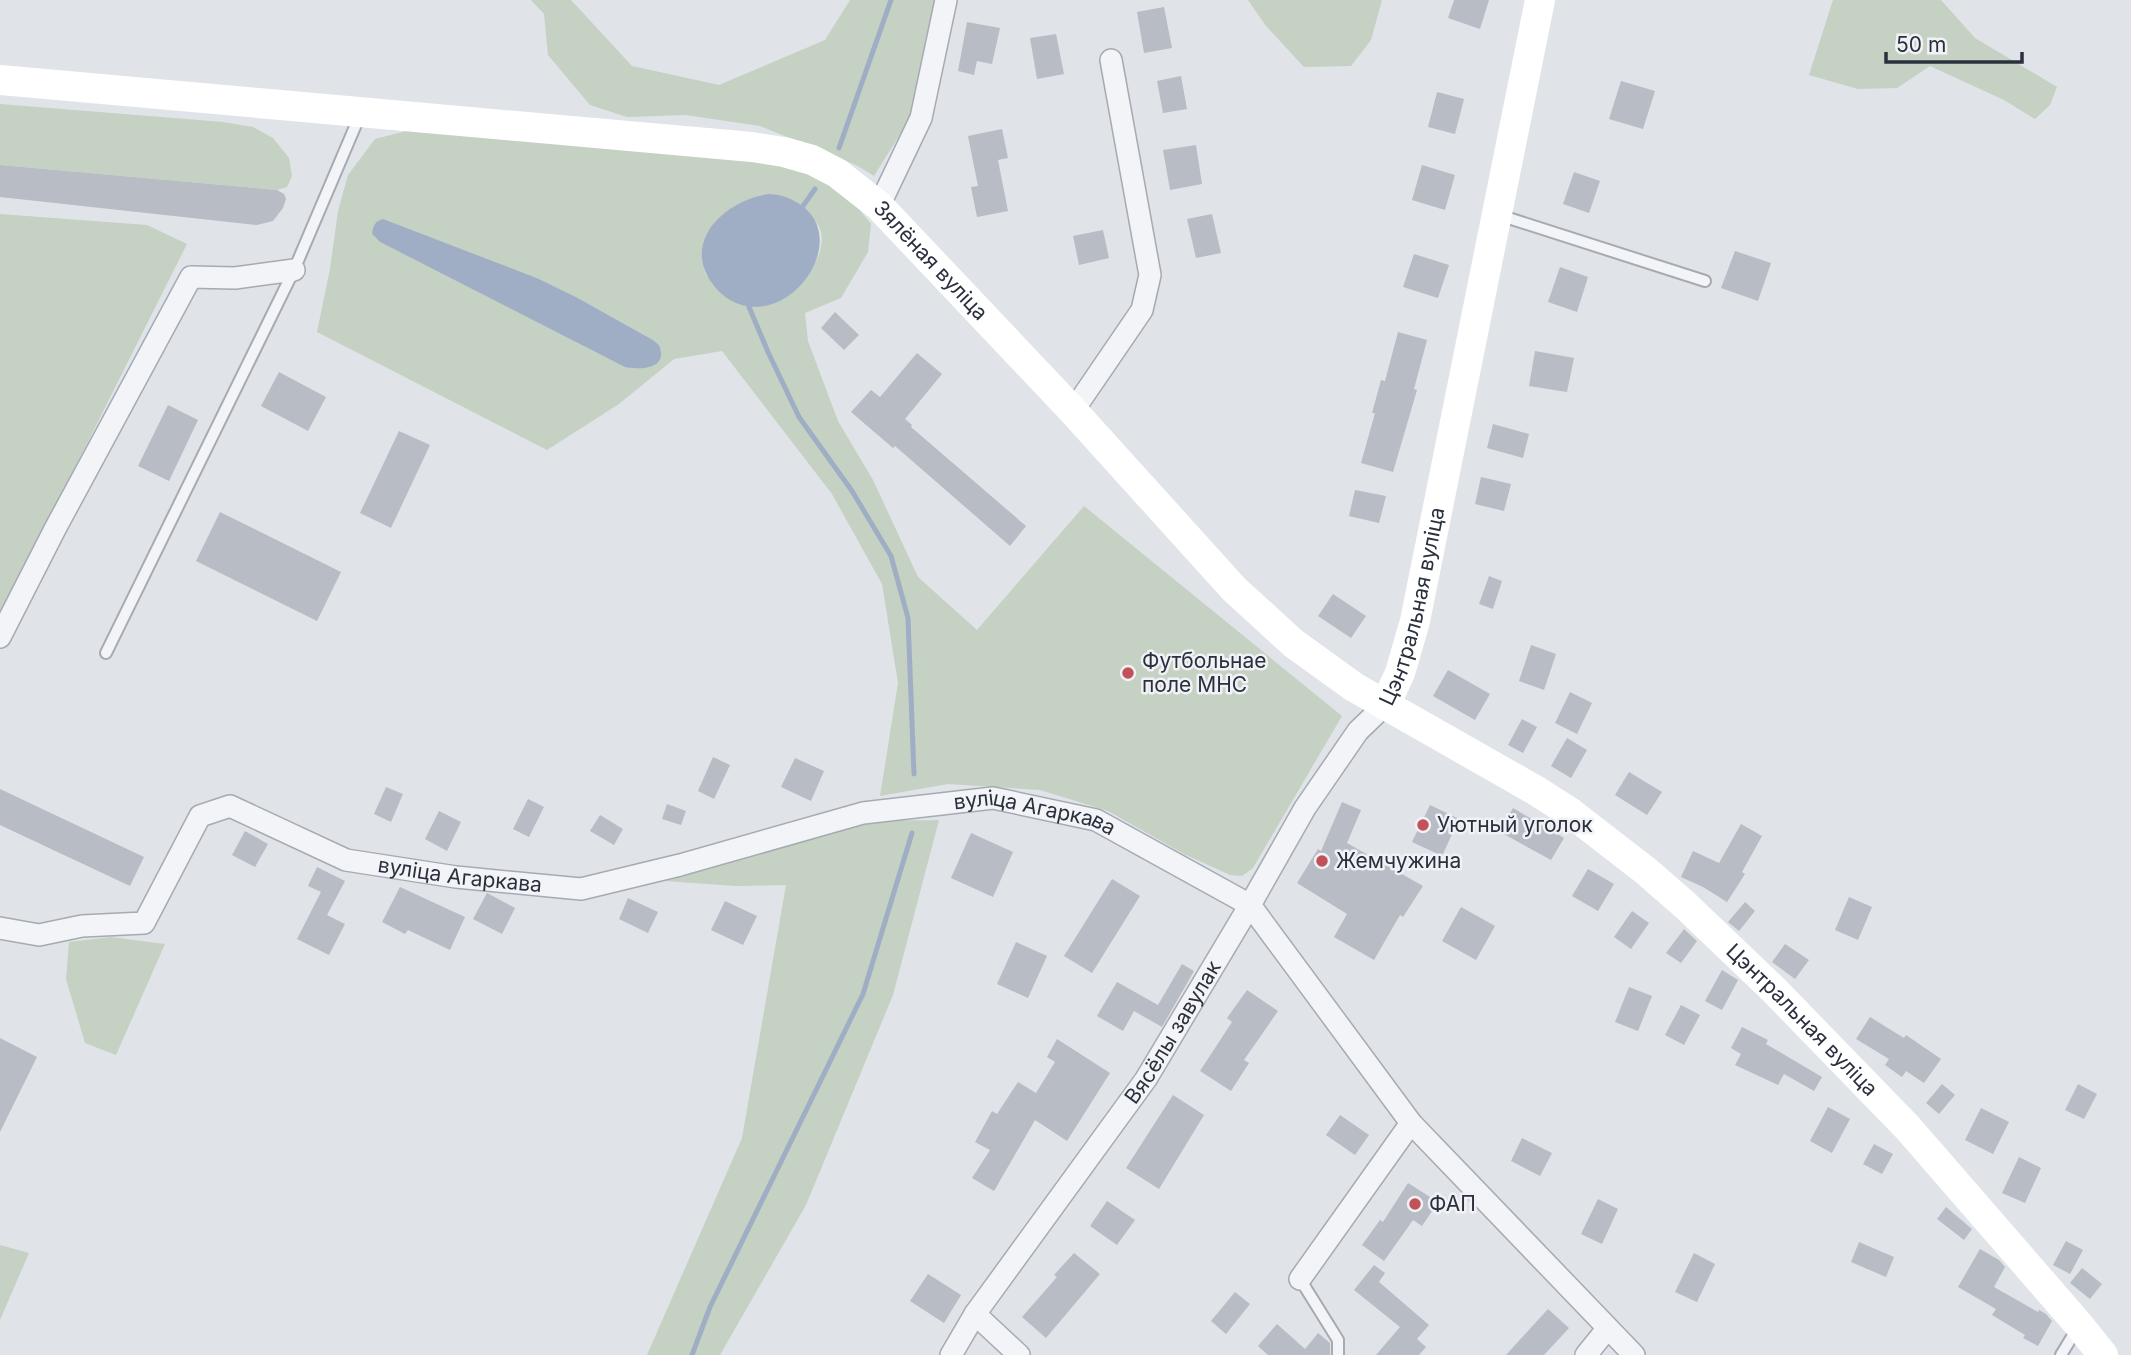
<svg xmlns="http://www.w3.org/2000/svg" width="2131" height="1355" font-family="Inter,sans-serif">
	<rect width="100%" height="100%" fill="#e0e3e8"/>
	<!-- green -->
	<g fill="#c5d1c2" fill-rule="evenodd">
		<path d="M 531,0 L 571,0 L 632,66 L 719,85 L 825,40 L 850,0 L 936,0 L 919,92 L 909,120 L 874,176 L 856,165 L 760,126 L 686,115 L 627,117 L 590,105 L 548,55 L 544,14 Z"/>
		<path d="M 1248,0 L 1382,0 L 1371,40 L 1351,66 L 1304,67 L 1266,26 Z"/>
		<path d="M 1833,0 L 1941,0 L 1975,38 L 2057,87 L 2050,105 L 2035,119 L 2004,100 L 1930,66 L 1897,88 L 1858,89 L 1809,75 Z"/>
		<path d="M 0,104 L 223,122 L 253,127 L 273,138 L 289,158 L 292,176 L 287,187 L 277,190 L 0,165 Z"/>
		<path d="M 426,126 L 783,162 L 842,188 L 871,224 L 868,252 L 841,298 L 805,313 L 808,341 L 838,421 L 873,480 L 918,577 L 977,630 L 1084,506 L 1342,716 L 1253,868 L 1242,876 L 1230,875 L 1184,854 L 1108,811 L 1040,790 L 948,784 L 880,796 L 898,683 L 882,584 L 832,494 L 722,351 L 674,359 L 619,404 L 547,450 L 317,332 L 330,269 L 338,211 L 348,175 L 375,139 ZM 768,194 C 783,194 792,199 802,210 C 807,214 815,220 818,225 C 830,245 811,272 799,287 L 706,275 C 696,245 705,230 728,212 C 741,203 751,196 768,194 ZM 375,224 L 539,279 L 576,297 L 653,340 L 659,345 L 661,356 L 625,366 L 380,242 L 372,234 Z"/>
		<path d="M 0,214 L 147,225 L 187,244 L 0,617 Z"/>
		<path d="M 939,820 L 893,995 L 806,1205 L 720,1355 L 647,1355 L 742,1138 L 786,885 L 736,886 L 665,881 C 735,861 803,836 874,823 C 895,819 918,821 939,820 Z"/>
		<path d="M 111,937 L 165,944 L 116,1055 L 85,1043 L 66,979 L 69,942 Z"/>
		<path d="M 0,1245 L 29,1253 L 0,1320 Z"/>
	</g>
	<!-- water -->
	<g fill="#9faec4">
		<path d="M 768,194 C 779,194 788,197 798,203 C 850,235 799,316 747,306 C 733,304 720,295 712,283 C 681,241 726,200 768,194 Z"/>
		<path d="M 383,219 L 539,279 L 576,297 L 653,340 L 659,345 C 669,369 640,370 625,367 L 380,242 L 372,234 C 373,226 375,221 383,219 Z"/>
	</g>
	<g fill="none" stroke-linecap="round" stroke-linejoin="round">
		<!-- stream -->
		<g stroke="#9faec4" stroke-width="5">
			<path d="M 839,148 L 891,0"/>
			<path d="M 803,206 L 815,189"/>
			<path d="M 749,307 L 768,352 L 799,417 L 852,491 L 891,556 L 908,618 L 914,774"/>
			<path d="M 692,1355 L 710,1307 L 863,994 L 912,833"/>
		</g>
	</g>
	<!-- building -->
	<g fill="#b8bcc4">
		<path d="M 1454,0 L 1489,0 L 1480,29 L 1448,18 Z"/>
		<path d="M 1164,7 L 1172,48 L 1144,53 L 1137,12 Z"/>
		<path d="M 967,22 L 1000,28 L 992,64 L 977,61 L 974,75 L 958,71 Z"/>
		<path d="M 1056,34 L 1064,74 L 1037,79 L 1030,38 Z"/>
		<path d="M 1181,76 L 1187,109 L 1163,113 L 1157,81 Z"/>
		<path d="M 1621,81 L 1655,91 L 1643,129 L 1609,119 Z"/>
		<path d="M 1437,92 L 1464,99 L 1455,134 L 1428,127 Z"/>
		<path d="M 1002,129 L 1008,158 L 998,160 L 1008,211 L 977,217 L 971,187 L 978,186 L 968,136 Z"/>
		<path d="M 1196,145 L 1202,184 L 1170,190 L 1163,150 Z"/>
		<path d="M 0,165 L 277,190 L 284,194 L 286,199 L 283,208 L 273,221 L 257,225 L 0,197 Z"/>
		<path d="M 1422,165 L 1455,175 L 1445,210 L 1412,200 Z"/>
		<path d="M 1574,172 L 1600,181 L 1589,213 L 1563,204 Z"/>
		<path d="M 1212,214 L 1221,253 L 1196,258 L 1187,219 Z"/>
		<path d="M 1103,230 L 1109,258 L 1079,265 L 1073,236 Z"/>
		<path d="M 1735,251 L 1771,263 L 1758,301 L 1721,288 Z"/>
		<path d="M 1414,254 L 1449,265 L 1438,298 L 1403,287 Z"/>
		<path d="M 1560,267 L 1588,277 L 1577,312 L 1548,302 Z"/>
		<path d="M 835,312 L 859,335 L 844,350 L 821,328 Z"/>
		<path d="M 1398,332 L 1427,340 L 1414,389 L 1417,390 L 1393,472 L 1361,463 L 1375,413 L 1372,413 L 1381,380 L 1385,381 Z"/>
		<path d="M 1535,351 L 1574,358 L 1567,392 L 1529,386 Z"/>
		<path d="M 917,353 L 942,374 L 905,419 L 912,425 L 911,427 L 1026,526 L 1010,546 L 895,446 L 893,448 L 851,412 L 871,390 L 880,397 Z"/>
		<path d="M 279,372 L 326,397 L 308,431 L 261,406 Z"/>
		<path d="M 168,405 L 198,420 L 169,481 L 138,466 Z"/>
		<path d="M 1493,424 L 1529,434 L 1523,458 L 1487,448 Z"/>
		<path d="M 399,431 L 430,445 L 391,528 L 360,513 Z"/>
		<path d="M 1481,477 L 1511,484 L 1504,511 L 1475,504 Z"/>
		<path d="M 1355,490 L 1386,496 L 1379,523 L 1349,516 Z"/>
		<path d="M 220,512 L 341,572 L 317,621 L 196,561 Z"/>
		<path d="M 1489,576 L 1502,581 L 1493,609 L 1479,604 Z"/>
		<path d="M 1333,594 L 1366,616 L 1351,638 L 1318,616 Z"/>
		<path d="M 1531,645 L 1556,654 L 1544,690 L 1519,681 Z"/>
		<path d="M 1448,670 L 1490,694 L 1475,720 L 1433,696 Z"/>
		<path d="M 1570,692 L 1592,703 L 1577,734 L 1555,723 Z"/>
		<path d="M 1522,719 L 1537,727 L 1523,753 L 1508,745 Z"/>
		<path d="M 1567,738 L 1587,750 L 1571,778 L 1551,766 Z"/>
		<path d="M 713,757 L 730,765 L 714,799 L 698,791 Z"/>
		<path d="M 795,758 L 824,771 L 811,801 L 781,787 Z"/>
		<path d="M 1629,772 L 1662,792 L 1647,815 L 1615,795 Z"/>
		<path d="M 386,787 L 403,794 L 391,822 L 374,814 Z"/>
		<path d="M 0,789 L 144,857 L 130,886 L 0,825 Z"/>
		<path d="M 528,799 L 544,807 L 529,837 L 513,829 Z"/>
		<path d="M 1342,802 L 1361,810 L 1347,843 L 1423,886 L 1403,917 L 1400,915 L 1374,960 L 1334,937 L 1347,914 L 1297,883 L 1318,849 L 1321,851 Z"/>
		<path d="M 667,804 L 686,811 L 681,825 L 662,819 Z"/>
		<path d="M 1430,805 L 1459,819 L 1442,856 L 1412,842 Z"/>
		<path d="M 1513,808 L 1564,838 L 1551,860 L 1500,832 Z"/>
		<path d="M 439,811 L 461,822 L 447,851 L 425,839 Z"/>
		<path d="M 600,815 L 623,829 L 614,845 L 590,831 Z"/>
		<path d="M 1741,824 L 1762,836 L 1742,872 L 1745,874 L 1727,902 L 1703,887 L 1681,877 L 1693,851 L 1719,863 Z"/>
		<path d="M 245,831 L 268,844 L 255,867 L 232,855 Z"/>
		<path d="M 971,833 L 1013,852 L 993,897 L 951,878 Z"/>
		<path d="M 317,867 L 345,881 L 327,915 L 345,924 L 329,955 L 297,939 L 321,892 L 308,886 Z"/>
		<path d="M 1588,869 L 1614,884 L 1598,911 L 1572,896 Z"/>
		<path d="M 1112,879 L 1140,896 L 1092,973 L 1064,956 Z"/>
		<path d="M 400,887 L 465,917 L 450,950 L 408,930 L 405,934 L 382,922 Z"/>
		<path d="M 487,893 L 515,908 L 502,934 L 473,919 Z"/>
		<path d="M 1849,897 L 1872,907 L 1858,940 L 1835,930 Z"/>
		<path d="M 628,898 L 658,912 L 648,933 L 619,919 Z"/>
		<path d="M 725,901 L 757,916 L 743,945 L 711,930 Z"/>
		<path d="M 1745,902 L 1755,911 L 1739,931 L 1728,922 Z"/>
		<path d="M 1461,907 L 1495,926 L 1476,960 L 1442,941 Z"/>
		<path d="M 1632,911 L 1649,923 L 1631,949 L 1614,937 Z"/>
		<path d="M 1684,929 L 1697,941 L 1681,963 L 1666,953 Z"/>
		<path d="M 1016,942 L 1047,956 L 1028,998 L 997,984 Z"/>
		<path d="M 1785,944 L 1809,960 L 1795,979 L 1772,962 Z"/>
		<path d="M 1182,964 L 1194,971 L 1162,1027 L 1134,1011 L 1123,1031 L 1097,1016 L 1117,982 L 1158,1005 Z"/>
		<path d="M 1722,970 L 1738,980 L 1722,1010 L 1705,1001 Z"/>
		<path d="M 1629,987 L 1652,996 L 1638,1031 L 1615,1022 Z"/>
		<path d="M 1247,990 L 1278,1011 L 1244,1060 L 1249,1063 L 1231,1091 L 1200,1071 L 1232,1022 L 1227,1018 Z"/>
		<path d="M 1681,1005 L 1700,1015 L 1684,1045 L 1665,1035 Z"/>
		<path d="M 1870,1017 L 1904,1038 L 1906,1035 L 1941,1059 L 1924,1083 L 1906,1071 L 1902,1077 L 1885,1065 L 1889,1059 L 1856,1039 Z"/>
		<path d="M 1742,1027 L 1768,1040 L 1766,1044 L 1822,1077 L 1814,1091 L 1784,1074 L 1778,1085 L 1735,1065 L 1741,1054 L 1731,1048 Z"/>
		<path d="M 0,1038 L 37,1057 L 0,1132 Z"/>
		<path d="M 1057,1039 L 1110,1073 L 1067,1141 L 1035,1120 L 994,1191 L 972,1178 L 990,1150 L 975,1142 L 992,1111 L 997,1114 L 1018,1082 L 1036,1093 L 1055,1062 L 1047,1057 Z"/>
		<path d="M 1942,1084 L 1955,1095 L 1939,1114 L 1926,1103 Z"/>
		<path d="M 2078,1084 L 2097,1094 L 2084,1119 L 2065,1110 Z"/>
		<path d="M 1173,1095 L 1204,1115 L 1159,1189 L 1126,1168 Z"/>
		<path d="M 1828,1107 L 1850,1119 L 1832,1153 L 1810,1141 Z"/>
		<path d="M 1981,1108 L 2009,1122 L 1993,1154 L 1965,1140 Z"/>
		<path d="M 1340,1115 L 1369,1135 L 1355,1155 L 1326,1135 Z"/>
		<path d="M 1522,1138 L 1552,1153 L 1540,1176 L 1511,1161 Z"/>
		<path d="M 1874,1144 L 1893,1154 L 1882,1174 L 1863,1164 Z"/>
		<path d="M 2019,1157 L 2041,1168 L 2025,1203 L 2002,1193 Z"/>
		<path d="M 1408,1183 L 1438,1202 L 1422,1226 L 1413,1220 L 1384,1261 L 1362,1245 L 1380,1220 L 1383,1222 Z"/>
		<path d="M 1598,1199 L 1618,1209 L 1602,1244 L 1581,1234 Z"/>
		<path d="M 1107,1201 L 1135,1220 L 1117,1245 L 1090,1226 Z"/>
		<path d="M 1946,1207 L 1972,1229 L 1964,1240 L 1937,1219 Z"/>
		<path d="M 2066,1241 L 2083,1250 L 2070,1274 L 2053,1265 Z"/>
		<path d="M 1859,1242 L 1894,1257 L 1886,1277 L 1851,1262 Z"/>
		<path d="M 1980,1249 L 1999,1260 L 2005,1267 L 1994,1287 L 2038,1312 L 2039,1310 L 2046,1314 L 2052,1321 L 2038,1346 L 2023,1338 L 2025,1335 L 1992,1315 L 1996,1309 L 1958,1287 Z"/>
		<path d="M 1074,1253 L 1100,1274 L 1046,1338 L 1022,1317 L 1057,1277 L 1054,1275 Z"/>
		<path d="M 1694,1253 L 1715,1264 L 1697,1302 L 1675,1292 Z"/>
		<path d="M 1374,1265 L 1385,1273 L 1379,1282 L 1429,1325 L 1417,1339 L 1426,1347 L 1419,1355 L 1376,1355 L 1400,1327 L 1354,1290 Z"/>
		<path d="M 2082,1268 L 2102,1284 L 2090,1299 L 2070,1283 Z"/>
		<path d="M 928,1274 L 961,1295 L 944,1323 L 910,1301 Z"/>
		<path d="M 1235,1292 L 1250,1304 L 1226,1334 L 1211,1321 Z"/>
		<path d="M 1548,1309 L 1569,1328 L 1544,1355 L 1506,1355 Z"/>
		<path d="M 1277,1324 L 1305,1349 L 1318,1333 L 1330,1343 L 1330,1355 L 1313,1355 L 1306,1350 L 1313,1355 L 1268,1355 L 1258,1346 Z"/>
	</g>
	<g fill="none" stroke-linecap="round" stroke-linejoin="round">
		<defs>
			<g id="lane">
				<path d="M 1499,215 L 1705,281"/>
				<path d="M 106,653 L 294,270 L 360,115"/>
				<path d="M 1300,1279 L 1338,1340 L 1338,1355"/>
				<path d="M 2061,1355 L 2078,1327"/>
			</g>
			<g id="street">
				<path d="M 879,206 L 921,118 L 946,0"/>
				<path d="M 1073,411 L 1142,310 L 1150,275 L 1111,60"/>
				<path d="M 0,637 L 55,529 L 191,277 L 235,278 L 294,270"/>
				<path id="s1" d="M 0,928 L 39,935 L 82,926 L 144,923 L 200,816 L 230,806 L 346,860 L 456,877 L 581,889 L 680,865 L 863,813 L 993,798 L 1096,820 L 1250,905 L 1411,1123 L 1634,1355"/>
				<path d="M 1300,1279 L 1411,1123"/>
				<path d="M 975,1314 L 1019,1355"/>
				<path id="s2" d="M 951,1355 L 975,1314 L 1146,1079 L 1250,905 L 1305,808 L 1358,731 L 1385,705"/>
				<path d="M 1586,1355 L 1607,1329"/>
			</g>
		</defs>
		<!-- lane casing -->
		<use href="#lane" stroke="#a6aab2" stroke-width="14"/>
		<!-- street casing -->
		<use href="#street" stroke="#a6aab2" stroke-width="24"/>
		<!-- lane -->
		<use href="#lane" stroke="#f3f4f7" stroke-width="10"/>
		<!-- street -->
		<use href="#street" stroke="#f3f4f7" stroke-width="21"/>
		<!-- secondary -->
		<g stroke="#fff" stroke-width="30">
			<path id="s3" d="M 0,80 L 752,147 L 784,152 L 812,160 L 837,173 L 879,206 L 1073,411 L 1234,589 L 1293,643 L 1354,687 L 1535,790 L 1571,813 L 1646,871 L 1685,905 L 1775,991 L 1908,1128 L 2079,1325 L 2103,1355"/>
			<path id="s4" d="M 1385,705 L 1400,673 L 1415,621 L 1540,0"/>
		</g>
	</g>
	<!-- markers -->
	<g fill="#c1525a" stroke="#f0f2f6" stroke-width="2.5">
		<circle cx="1128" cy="673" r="7"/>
		<circle cx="1423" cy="825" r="7"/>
		<circle cx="1322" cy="861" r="7"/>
		<circle cx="1415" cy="1204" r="7"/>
	</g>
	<g text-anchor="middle" stroke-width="5" stroke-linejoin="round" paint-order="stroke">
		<!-- street labels -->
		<g font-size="21" fill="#2b303e" stroke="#f0f2f6">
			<text dy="7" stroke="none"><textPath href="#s3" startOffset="973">Зялёная вуліца</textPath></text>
			<text dy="7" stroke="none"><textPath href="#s4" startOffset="103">Цэнтральная вуліца</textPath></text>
			<text dy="7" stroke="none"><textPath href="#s1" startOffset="1129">вуліца Агаркава</textPath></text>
			<text dy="7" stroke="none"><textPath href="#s1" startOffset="541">вуліца Агаркава</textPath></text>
			<text dy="7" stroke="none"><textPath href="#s3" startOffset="2137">Цэнтральная вуліца</textPath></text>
			<text dy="7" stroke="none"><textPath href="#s2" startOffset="392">Вясёлы завулак</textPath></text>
		</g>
		<!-- poi labels -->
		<g font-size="21" fill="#2b303e" stroke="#f0f2f6" text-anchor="start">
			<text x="1142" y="668">Футбольнае<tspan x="1142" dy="24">поле МНС</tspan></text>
			<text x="1437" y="832">Уютный уголок</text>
			<text x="1336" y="868">Жемчужина</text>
			<text x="1429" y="1211">ФАП</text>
		</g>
	</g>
	<!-- scale -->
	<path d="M1886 52v10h136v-10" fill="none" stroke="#2b303e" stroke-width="3.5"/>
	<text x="1896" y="52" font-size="21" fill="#2b303e" stroke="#f0f2f6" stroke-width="5" paint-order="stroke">50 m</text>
</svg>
